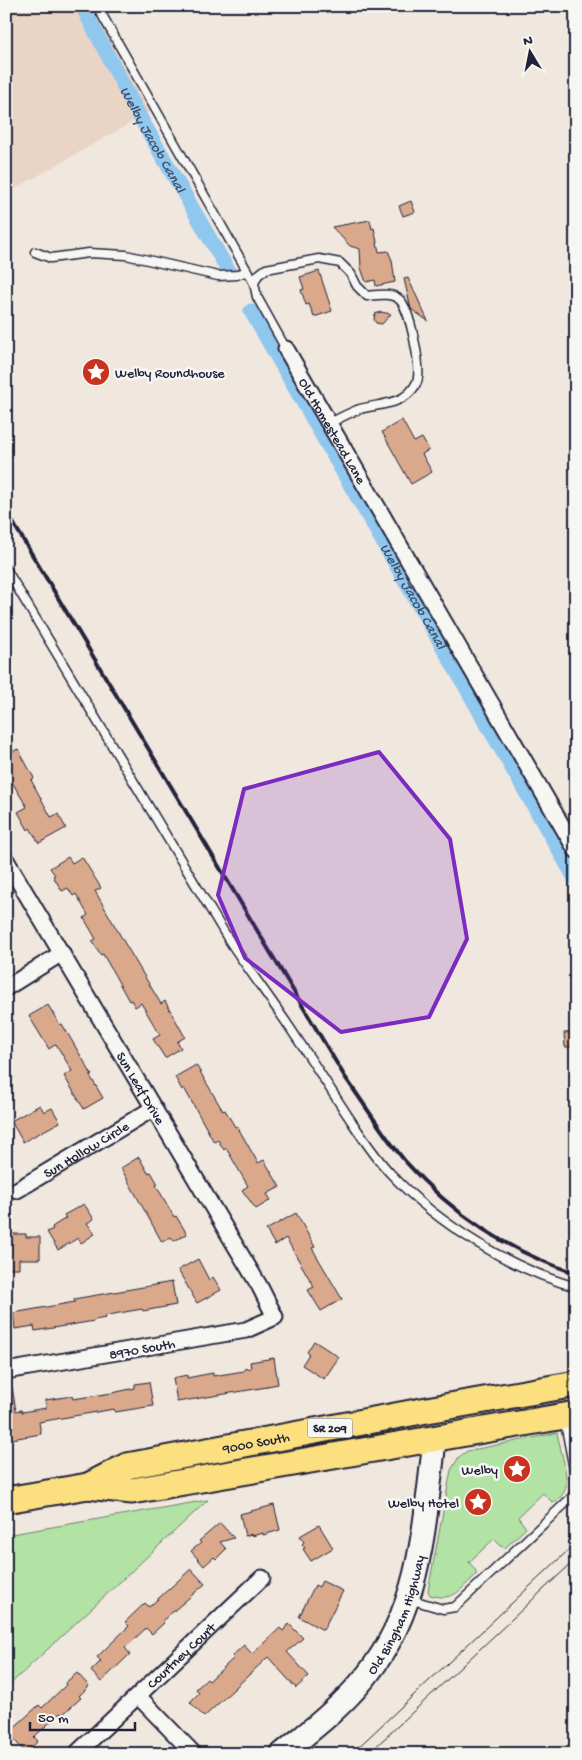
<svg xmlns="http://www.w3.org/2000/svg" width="582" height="1760" font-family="'Gochi Hand',sans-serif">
	<rect width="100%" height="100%" fill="#f0e7de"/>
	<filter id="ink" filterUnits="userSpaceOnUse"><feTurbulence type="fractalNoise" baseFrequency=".02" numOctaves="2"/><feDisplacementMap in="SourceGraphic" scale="10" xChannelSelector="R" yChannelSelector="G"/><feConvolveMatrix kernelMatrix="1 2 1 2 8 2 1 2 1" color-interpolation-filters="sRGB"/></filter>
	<g filter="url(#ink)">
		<!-- built -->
		<path fill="#e9d4c5" d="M 6,6 L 103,6 L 160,106 L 6,194 Z"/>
		<!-- green -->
		<g fill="#b2e3a4" stroke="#6a8270">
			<path d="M 557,1433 C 560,1448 567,1469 566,1485 C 566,1492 559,1501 552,1502 L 543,1493 L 518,1517 L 526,1528 L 505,1548 L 502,1547 L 494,1539 L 469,1562 L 476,1571 L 476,1575 C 459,1590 455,1602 430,1595 L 428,1591 L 451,1470 L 459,1457 L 467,1451 Z"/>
			<path d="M 208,1500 L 6,1688 L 6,1535 Z"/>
		</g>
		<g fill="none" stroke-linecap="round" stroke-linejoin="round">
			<!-- canal -->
			<g stroke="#90c7ef" stroke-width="15">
				<path id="s1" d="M 82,6 L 141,119 L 228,270"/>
				<path id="s2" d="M 251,311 L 576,880"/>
			</g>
		</g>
		<!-- building -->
		<g fill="#daa98c" stroke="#22223b">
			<path d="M 411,201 L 415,212 L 403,216 L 399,206 Z"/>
			<path d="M 370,220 L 372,229 L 374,228 L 379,252 L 388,251 L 392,260 L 395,282 L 376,286 L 375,280 L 366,282 L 361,268 L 360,249 L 350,246 L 332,227 Z"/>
			<path d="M 319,271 L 332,311 L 314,317 L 309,304 L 306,305 L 301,290 L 304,289 L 300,277 Z"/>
			<path d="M 408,278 L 428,321 L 411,309 L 404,279 Z"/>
			<path d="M 381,312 L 391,314 L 382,324 L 376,323 L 374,319 L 375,314 Z"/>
			<path d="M 402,420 L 414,442 L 422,438 L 429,450 L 422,454 L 432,472 L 411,484 L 382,432 Z"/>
			<path d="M 18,749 L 34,778 L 31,780 L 51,817 L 58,814 L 66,828 L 39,843 L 30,828 L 28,830 L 18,812 L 27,807 L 6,772 L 6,755 Z"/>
			<path d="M 68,857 L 72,863 L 82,857 L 101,888 L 95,891 L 124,942 L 161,1004 L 165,1001 L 185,1037 L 177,1042 L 181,1048 L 165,1058 L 153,1039 L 160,1035 L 141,1003 L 135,1007 L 131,1000 L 129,1001 L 103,954 L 101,955 L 92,941 L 96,939 L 84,918 L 88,915 L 76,894 L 73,896 L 68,888 L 62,891 L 53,876 L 55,875 L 50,868 Z"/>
			<path d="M 48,1005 L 60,1025 L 62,1024 L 92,1075 L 90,1076 L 103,1098 L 84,1109 L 64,1076 L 72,1071 L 56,1044 L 49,1049 L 29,1016 Z"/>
			<path d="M 576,1032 L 576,1047 L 565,1047 L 564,1033 Z"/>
			<path d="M 196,1065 L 223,1111 L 225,1110 L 235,1127 L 237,1126 L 258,1163 L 264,1160 L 280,1187 L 267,1194 L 271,1200 L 256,1209 L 242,1190 L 248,1186 L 226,1148 L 224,1150 L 218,1140 L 214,1142 L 184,1088 L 182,1090 L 175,1077 Z"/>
			<path d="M 40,1105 L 44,1112 L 52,1108 L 60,1122 L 23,1142 L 11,1121 Z"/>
			<path d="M 139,1157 L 148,1173 L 151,1172 L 158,1184 L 156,1185 L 174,1217 L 176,1216 L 187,1234 L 174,1241 L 171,1237 L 162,1242 L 121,1168 Z"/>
			<path d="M 84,1204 L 94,1219 L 87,1223 L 95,1234 L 81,1243 L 78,1238 L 58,1250 L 47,1232 L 53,1229 L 52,1227 L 66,1218 L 64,1215 Z"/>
			<path d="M 296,1213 L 315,1247 L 312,1248 L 342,1299 L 321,1311 L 308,1290 L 314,1287 L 286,1238 L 275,1245 L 266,1230 Z"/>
			<path d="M 6,1234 L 26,1234 L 26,1237 L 40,1237 L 40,1259 L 19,1259 L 19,1268 L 6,1268 Z"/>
			<path d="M 198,1259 L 209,1280 L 213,1277 L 221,1290 L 197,1303 L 178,1270 Z"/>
			<path d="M 172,1282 L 176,1305 L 143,1311 L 142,1309 L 119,1313 L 105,1316 L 106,1318 L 94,1320 L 94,1321 L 35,1331 L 34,1326 L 15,1329 L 13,1313 L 75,1302 L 74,1299 Z"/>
			<path d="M 314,1341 L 339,1357 L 324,1379 L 302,1365 L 309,1354 L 307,1352 Z"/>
			<path d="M 274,1358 L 278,1384 L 267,1386 L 267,1387 L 177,1402 L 173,1378 L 187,1375 L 187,1378 L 213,1373 L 213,1376 L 244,1371 L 244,1369 L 251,1368 L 250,1362 Z"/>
			<path d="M 149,1382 L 153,1406 L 115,1412 L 114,1409 L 39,1422 L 41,1434 L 6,1440 L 6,1387 L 12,1387 L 16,1411 L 21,1410 L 22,1412 L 46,1408 L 45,1400 L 72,1396 L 73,1399 L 112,1393 L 135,1388 L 135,1384 Z"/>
			<path d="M 274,1505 L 280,1530 L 263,1535 L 263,1533 L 252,1536 L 251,1534 L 245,1536 L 240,1514 Z"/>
			<path d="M 220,1523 L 234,1538 L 220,1542 L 226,1549 L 216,1559 L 214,1557 L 204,1566 L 191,1551 L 201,1543 L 199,1541 Z"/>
			<path d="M 319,1525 L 333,1548 L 311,1561 L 303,1549 L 305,1548 L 302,1544 L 304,1542 L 300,1536 Z"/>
			<path d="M 191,1569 L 205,1584 L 162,1621 L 164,1623 L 152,1634 L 146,1628 L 125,1648 L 130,1654 L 101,1682 L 91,1671 L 101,1661 L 97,1657 L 129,1626 L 125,1622 L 145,1603 L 149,1607 Z"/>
			<path d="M 322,1581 L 343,1591 L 323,1630 L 299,1617 L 315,1585 L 319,1587 Z"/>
			<path d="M 289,1624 L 303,1638 L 287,1652 L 309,1676 L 296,1688 L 268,1657 L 204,1717 L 190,1702 L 199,1693 L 196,1689 L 207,1679 L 209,1681 L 234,1658 L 232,1656 L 244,1645 L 252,1654 L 280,1628 L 283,1631 Z"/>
			<path d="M 77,1673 L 89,1686 L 79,1696 L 81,1698 L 62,1715 L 60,1713 L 34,1737 L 38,1741 L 26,1753 L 8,1733 L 39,1705 L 42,1708 L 66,1685 L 65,1683 Z"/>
		</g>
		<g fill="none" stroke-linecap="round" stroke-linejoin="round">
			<defs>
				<g id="lane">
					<path d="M 97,6 L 254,283 L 257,297 L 286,349"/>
					<path d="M 35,252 L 51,258 L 89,253 L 126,255 L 218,276 L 237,275 L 247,271"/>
					<path d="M 254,283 L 258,275 L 266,269 L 319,259 L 340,263 L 351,274 L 357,286 L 367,296 C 377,295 392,292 400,300 C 410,310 422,368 417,382 C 416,384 413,389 411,391 C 398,406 374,404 357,410 C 347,414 338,419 329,423"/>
					<path d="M 6,569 L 227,937 C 249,971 274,1003 296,1037 C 313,1062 329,1087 346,1113 C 360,1134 373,1155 391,1174 C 438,1224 509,1268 576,1287"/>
					<path d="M 564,1418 L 576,1480"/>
					<path d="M 409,1599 L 443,1609 L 455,1607 L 571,1498 L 576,1491"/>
				</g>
				<g id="street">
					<path id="s3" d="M 286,349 L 576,850"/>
					<path id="s4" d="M 6,860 L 260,1287 L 275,1317 L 246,1330 L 6,1371"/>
					<path d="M 6,988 L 62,953"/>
					<path id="s5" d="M 17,1190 L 154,1108"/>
					<path d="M 138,1696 L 194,1754"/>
					<path id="s6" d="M 76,1754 L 262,1578"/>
				</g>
				<g id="secondary">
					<path id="s7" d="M 282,1754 C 307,1733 334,1713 356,1688 C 422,1616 423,1530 435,1438"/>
				</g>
				<g id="primary">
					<path id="s8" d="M 88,1486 L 127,1466 L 427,1410 L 576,1384"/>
					<path d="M 6,1500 L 88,1486 L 132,1491 L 576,1414"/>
				</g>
			</defs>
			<!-- lane casing -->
			<use href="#lane" stroke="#22223b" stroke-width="11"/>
			<!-- street casing -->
			<use href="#street" stroke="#22223b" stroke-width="19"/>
			<!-- secondary casing -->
			<use href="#secondary" stroke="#22223b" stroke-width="26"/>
			<!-- primary casing -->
			<use href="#primary" stroke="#22223b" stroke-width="29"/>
			<!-- lane -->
			<use href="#lane" stroke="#f6f6f2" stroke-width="8"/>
			<!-- street -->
			<use href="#street" stroke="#f6f6f2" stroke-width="15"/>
			<!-- secondary -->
			<use href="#secondary" stroke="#f6f6f2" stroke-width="22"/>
			<!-- primary -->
			<use href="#primary" stroke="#fce080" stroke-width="25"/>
			<!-- tram -->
			<g stroke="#22223b" stroke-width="1">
				<path d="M 351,1754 L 576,1543"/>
				<path d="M 368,1754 L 576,1559"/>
			</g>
			<!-- rail -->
			<path stroke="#22223b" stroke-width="4" d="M 6,511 L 345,1077 C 365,1105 383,1135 405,1161 C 451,1213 510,1253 576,1273"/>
		</g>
	</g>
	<!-- marked area -->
	<path fill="#7b2cbf" fill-opacity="0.2" stroke="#7b2cbf" stroke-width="4" stroke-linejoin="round" d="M 379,752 L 450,839 L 467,939 L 429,1017 L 341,1032 L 245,958 L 218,895 L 244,789 Z"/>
	<!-- icons -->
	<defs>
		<symbol id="sight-disc" viewBox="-11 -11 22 22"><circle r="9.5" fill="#c8321e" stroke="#f6f6f2"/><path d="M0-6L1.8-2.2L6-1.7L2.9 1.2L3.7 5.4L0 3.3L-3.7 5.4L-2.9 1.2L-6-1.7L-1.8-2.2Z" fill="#fff"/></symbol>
	</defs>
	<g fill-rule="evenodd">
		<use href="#sight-disc" x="80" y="356" width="32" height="32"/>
		<use href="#sight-disc" x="501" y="1453" width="32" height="32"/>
		<use href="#sight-disc" x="462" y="1486" width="32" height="32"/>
	</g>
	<g text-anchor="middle" stroke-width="5" stroke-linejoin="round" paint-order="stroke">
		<!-- shield labels -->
		<rect fill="#f6f6f2" stroke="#626272" stroke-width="1" x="307.5" y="1418.5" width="45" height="19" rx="4"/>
		<g font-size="12" font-weight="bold" fill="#22223b">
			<text x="330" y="1432">SR 209</text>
		</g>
		<!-- poi labels -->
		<g font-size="14" fill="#22223b" stroke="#f6f6f2" text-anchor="end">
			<text x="115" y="377" text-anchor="start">Welby Roundhouse</text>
			<text x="498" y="1474">Welby</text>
			<text x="459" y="1507">Welby Hotel</text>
		</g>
		<!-- street labels -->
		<g font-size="14" fill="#22223b" stroke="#f6f6f2">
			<text dy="5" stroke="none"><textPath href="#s3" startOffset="94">Old Homestead Lane</textPath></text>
			<text dy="5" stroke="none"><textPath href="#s4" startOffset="265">Sun Leaf Drive</textPath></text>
			<text dy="5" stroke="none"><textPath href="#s5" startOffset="80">Sun Hollow Circle</textPath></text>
			<text transform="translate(142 1348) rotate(-10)" y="5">8970 South</text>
			<text dy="5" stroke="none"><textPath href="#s8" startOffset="175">9000 South</textPath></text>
			<text dy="5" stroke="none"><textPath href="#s7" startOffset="184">Old Bingham Highway</textPath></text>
			<text dy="5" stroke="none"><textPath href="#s6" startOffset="144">Courtney Court</textPath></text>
		</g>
		<!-- water labels -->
		<g font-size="15" font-style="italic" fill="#435471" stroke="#f6f6f2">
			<text dy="5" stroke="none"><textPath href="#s1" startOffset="151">Welby Jacob Canal</textPath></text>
			<text dy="5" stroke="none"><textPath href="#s2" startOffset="328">Welby Jacob Canal</textPath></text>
		</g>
	</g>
	<!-- margin -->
	<rect width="582" height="1760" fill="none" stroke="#f6f6f2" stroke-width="25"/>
	<rect x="12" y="12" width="557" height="1735" fill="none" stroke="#22223b" stroke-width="2" filter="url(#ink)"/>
	<!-- north arrow -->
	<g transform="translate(530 52) rotate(350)" stroke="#f6f6f2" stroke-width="4" paint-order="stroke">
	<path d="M0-4L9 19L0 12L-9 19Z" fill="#22223b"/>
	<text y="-8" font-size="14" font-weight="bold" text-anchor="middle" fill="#22223b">N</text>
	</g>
	<!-- scale -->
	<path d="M30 1722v8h105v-8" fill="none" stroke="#22223b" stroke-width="2.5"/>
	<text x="38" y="1722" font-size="15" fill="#22223b" stroke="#f6f6f2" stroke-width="4" paint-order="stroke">50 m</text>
</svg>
